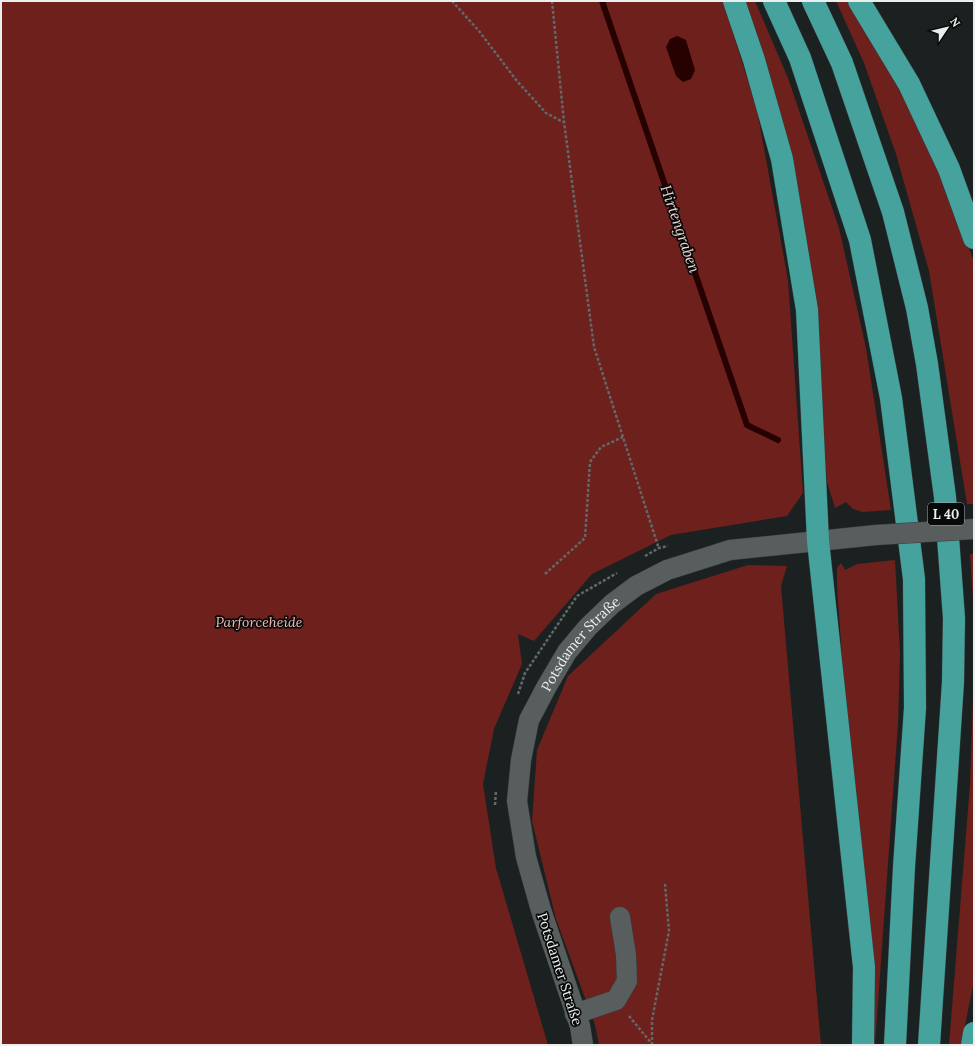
<svg xmlns="http://www.w3.org/2000/svg" width="975" height="1046" font-family="Lora,serif">
	<rect width="100%" height="100%" fill="#1b2121"/>
	<!-- green -->
	<g fill="#6d201c">
		<path d="M 1,1 L 723,1 L 757,110 L 788,280 L 803,493 L 787,516 L 671,535 L 592,574 L 534,641 L 518,634 L 522,664 L 494,729 L 483,784 L 496,868 L 548,1045 L 1,1045 Z"/>
		<path d="M 743,1 L 755,1 L 788,78 L 839,228 L 866,348 L 891,510 L 863,512 L 853,509 L 846,502 L 835,508 L 827,482 L 816,329 Z"/>
		<path d="M 836,1 L 848,1 L 913,111 L 956,207 L 974,263 L 974,504 L 967,504 L 929,271 L 896,154 L 864,63 Z"/>
		<path d="M 970,554 L 974,554 L 974,614 Z"/>
		<path d="M 895,560 L 900,653 L 898,724 L 875,1045 L 870,1045 L 837,587 L 837,568 L 841,563 L 845,570 L 857,564 Z"/>
		<path d="M 748,565 L 787,566 L 781,586 L 821,1045 L 599,1045 L 595,1025 L 556,919 L 532,821 L 537,750 L 568,676 L 656,594 Z"/>
		<path d="M 974,670 L 974,981 L 961,1045 L 949,1045 L 970,784 Z"/>
	</g>
	<!-- water -->
	<path fill="#270000" d="M 677,36 L 686,40 L 695,70 L 691,79 L 683,82 L 676,76 L 666,47 L 670,39 Z"/>
	<g fill="none" stroke-linecap="round" stroke-linejoin="round">
		<!-- stream -->
		<path stroke="#270000" stroke-width="6" d="M 602,1 L 747,425 L 778,440"/>
		<defs>
			<g id="minor">
				<path d="M 575,1014 L 616,1000 L 627,981 L 626,955 L 620,917"/>
				<path id="s1" d="M 583,1045 L 580,1026 L 541,910 L 526,857 L 517,801 L 521,760 L 529,720 L 547,686 L 567,652 L 588,627 L 612,604 L 636,586 L 667,570 L 730,550 L 876,535"/>
			</g>
			<g id="highway">
				<path d="M 734,1 L 754,60 L 782,159 L 807,310 L 818,541 L 864,967 L 863,1045"/>
				<path d="M 774,1 L 800,58 L 860,240 L 891,398 L 914,579 L 915,708 L 904,867 L 895,1045"/>
				<path d="M 813,1 L 842,63 L 893,212 L 917,308 L 927,364 L 945,497 L 954,618 L 953,682 L 929,1045"/>
				<path d="M 859,1 L 909,84 L 949,169 L 974,238"/>
				<path d="M 972,1045 L 974,1033"/>
			</g>
		</defs>
		<!-- minor casing -->
		<use href="#minor" stroke="#383d3d" stroke-width="21"/>
		<!-- highway casing -->
		<use href="#highway" stroke="#383d3d" stroke-width="23"/>
		<!-- path -->
		<g stroke="#636868" stroke-width="2.5" stroke-dasharray="3 2" stroke-linecap="butt">
			<path d="M 452,1 L 479,31 L 517,81 L 546,113 L 563,122"/>
			<path d="M 552,1 L 564,122 L 594,347 L 659,549"/>
			<path d="M 645,556 L 659,548 L 668,546"/>
			<path d="M 545,574 L 585,538 L 590,462 L 601,447 L 623,437"/>
			<path d="M 518,694 L 525,673 L 577,596 L 617,573"/>
			<path d="M 495,805 L 496,790"/>
			<path d="M 629,1016 L 652,1044"/>
			<path d="M 652,1045 L 652,1020 L 669,931 L 665,884"/>
		</g>
		<!-- minor -->
		<use href="#minor" stroke="#575e5d" stroke-width="20"/>
		<!-- highway -->
		<use href="#highway" stroke="#46a29d" stroke-width="22"/>
		<defs>
			<path id="minor-bridge" d="M 876,535 L 974,529"/>
		</defs>
		<!-- minor-bridge casing -->
		<use href="#minor-bridge" stroke="#383d3d" stroke-width="21" stroke-linecap="butt"/>
		<!-- minor-bridge -->
		<use href="#minor-bridge" stroke="#575e5d" stroke-width="20"/>
	</g>
	<g text-anchor="middle" stroke-width="3.5" stroke-linejoin="round" paint-order="stroke">
		<!-- shield labels -->
		<rect fill="#080a0a" stroke="#a6aaa9" stroke-width="1" x="928" y="503" width="36" height="22" rx="3"/>
		<g font-size="13" font-weight="bold" fill="#eaeeed">
			<text x="946" y="519">L 40</text>
		</g>
		<!-- park labels -->
		<g font-size="14" font-style="italic" fill="#eebab4" stroke="#080a0a">
			<text x="259" y="627">Parforceheide</text>
		</g>
		<!-- street labels -->
		<g font-size="14" fill="#eaeeed" stroke="#080a0a">
			<text dy="5" stroke="none"><textPath href="#s1" startOffset="428">Potsdamer Straße</textPath></text>
			<text transform="translate(560 969) rotate(72)" y="5">Potsdamer Straße</text>
		</g>
		<!-- water labels -->
		<g font-size="15" font-style="italic" fill="#f0d5d1" stroke="#080a0a">
			<text transform="translate(680 229) rotate(71)" y="5">Hirtengraben</text>
		</g>
	</g>
	<!-- border -->
	<rect width="975" height="1046" fill="none" stroke="#eaeeed" stroke-width="4"/>
	<!-- north arrow -->
	<g transform="translate(947 28) rotate(55)" stroke="#080a0a" stroke-width="3" paint-order="stroke">
	<path d="M0-3L7 15L0 10L-7 15Z" fill="#eaeeed"/>
	<text y="-6" font-size="11" font-weight="bold" text-anchor="middle" fill="#eaeeed">N</text>
	</g>
</svg>
